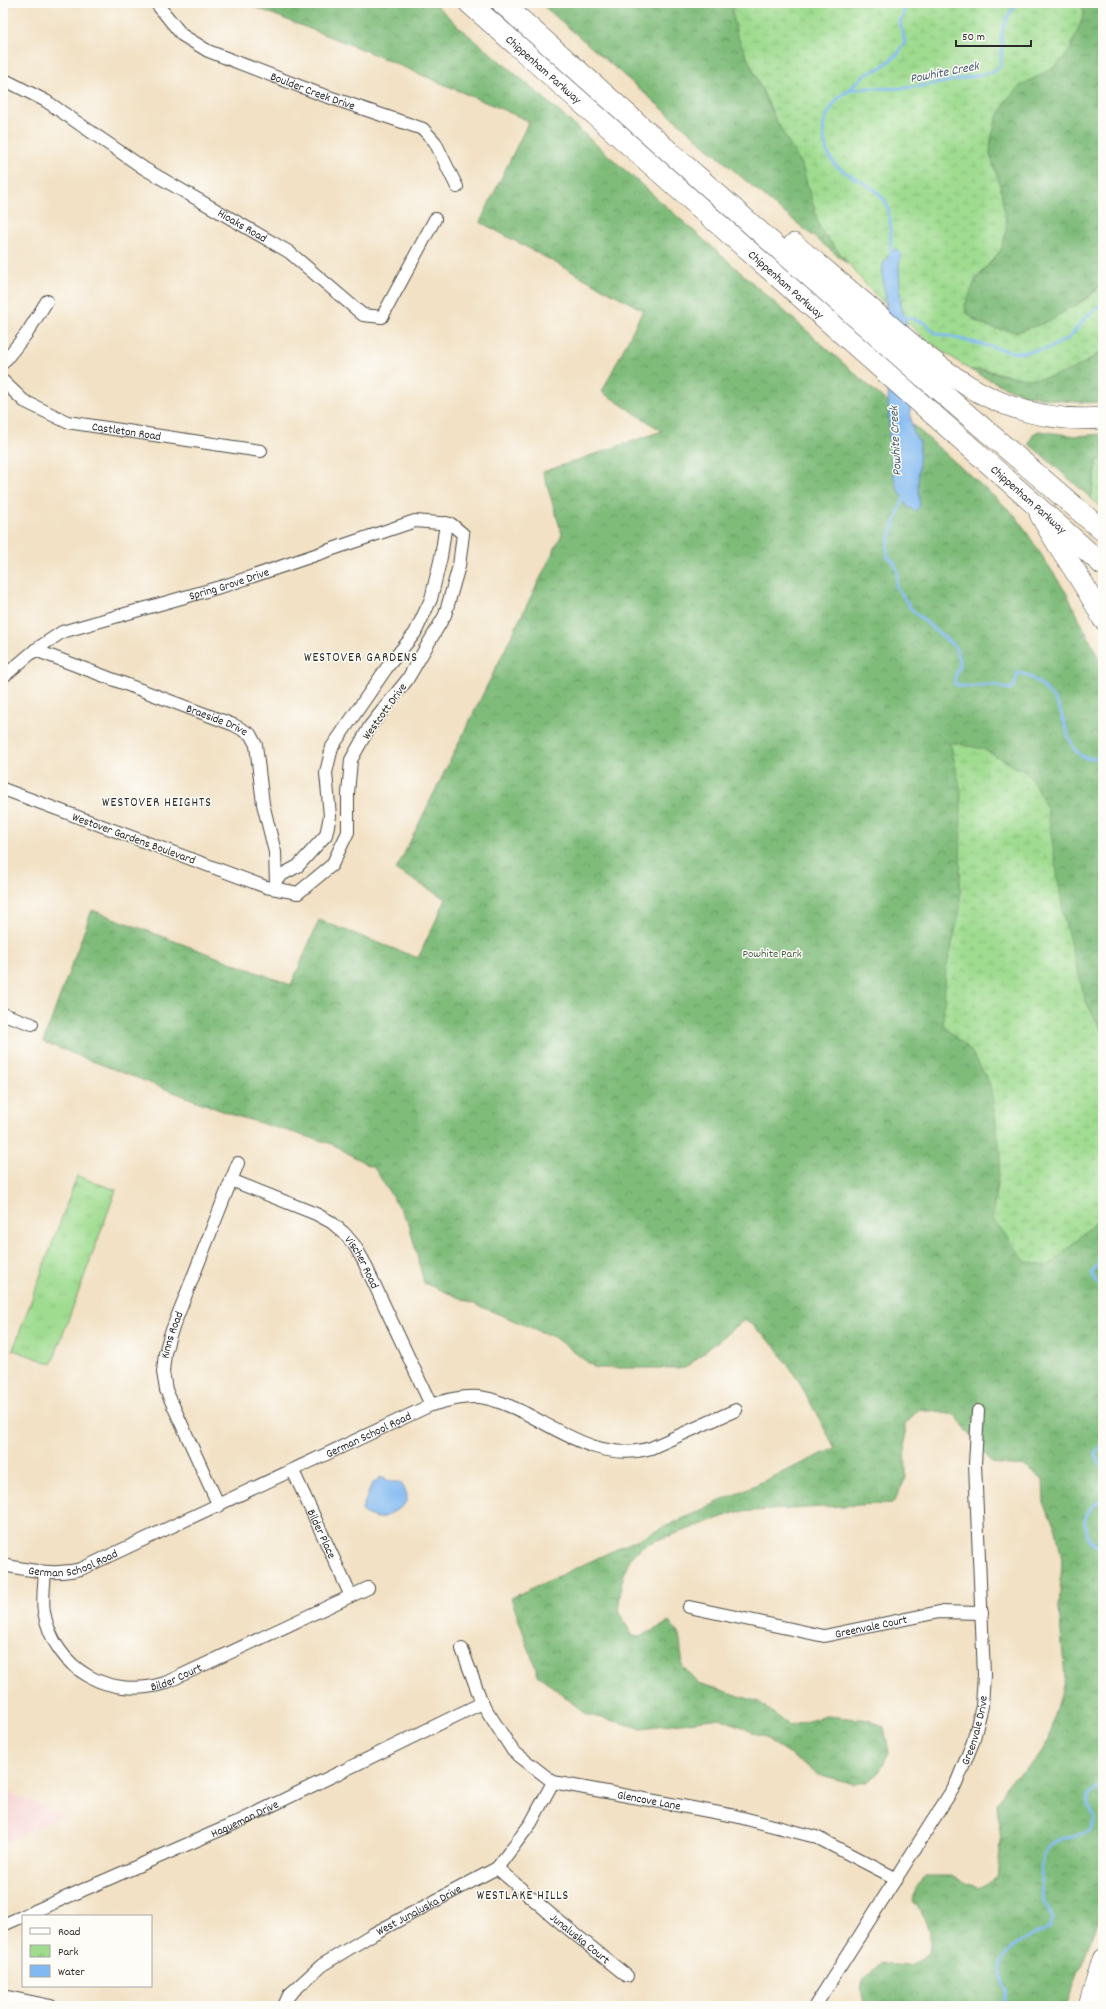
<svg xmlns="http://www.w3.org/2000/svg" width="1106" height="2009" font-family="Dekko,sans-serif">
	<defs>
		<pattern id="grass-dots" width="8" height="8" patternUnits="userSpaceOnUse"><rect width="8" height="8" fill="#9fdc90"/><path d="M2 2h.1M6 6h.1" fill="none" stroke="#89bd7c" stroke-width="1.8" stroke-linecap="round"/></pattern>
		<pattern id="forest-crowns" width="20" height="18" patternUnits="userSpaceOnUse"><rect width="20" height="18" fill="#7fbc7a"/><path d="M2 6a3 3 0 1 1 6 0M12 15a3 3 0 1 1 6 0" fill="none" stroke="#689964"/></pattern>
		<pattern id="wetland-marsh" width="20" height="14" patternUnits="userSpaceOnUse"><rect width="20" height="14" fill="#9fdc90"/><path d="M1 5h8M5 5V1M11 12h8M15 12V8" fill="none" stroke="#89bd7c"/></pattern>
		<pattern id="park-tufts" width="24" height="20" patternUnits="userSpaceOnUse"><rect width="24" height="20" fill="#9fdc90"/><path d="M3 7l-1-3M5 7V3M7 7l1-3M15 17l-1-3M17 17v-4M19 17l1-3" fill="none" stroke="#89bd7c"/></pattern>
	</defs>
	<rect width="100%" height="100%" fill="#fdfcf7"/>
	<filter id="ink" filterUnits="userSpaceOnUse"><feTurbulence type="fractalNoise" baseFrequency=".025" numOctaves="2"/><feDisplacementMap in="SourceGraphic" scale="8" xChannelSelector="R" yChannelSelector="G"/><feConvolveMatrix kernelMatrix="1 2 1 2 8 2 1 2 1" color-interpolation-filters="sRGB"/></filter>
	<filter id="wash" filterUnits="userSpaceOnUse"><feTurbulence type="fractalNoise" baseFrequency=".012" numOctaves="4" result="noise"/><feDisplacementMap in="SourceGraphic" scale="16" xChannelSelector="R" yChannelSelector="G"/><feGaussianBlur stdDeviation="0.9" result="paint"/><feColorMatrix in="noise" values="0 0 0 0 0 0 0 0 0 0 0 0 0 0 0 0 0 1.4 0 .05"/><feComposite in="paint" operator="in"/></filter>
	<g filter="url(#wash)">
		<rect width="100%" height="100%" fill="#f2e1c4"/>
		<!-- built -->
		<path fill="#f7cfd1" d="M 3,1790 L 63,1815 L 3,1844 Z"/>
		<!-- grass -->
		<path fill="url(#grass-dots)" stroke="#65845e" d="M 1097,460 L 1103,460 L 1103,510 L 1091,498 Z"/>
		<!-- forest -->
		<g fill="url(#forest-crowns)" stroke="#557452">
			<path d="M 244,3 L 434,3 L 460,28 L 530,86 L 1016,516 L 1067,594 L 1103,667 L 1103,1908 L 1066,2006 L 865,2006 C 858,1980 861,1983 879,1964 L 911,1966 L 929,1952 C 933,1928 927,1920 913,1901 L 916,1887 L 927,1876 L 951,1876 L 978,1888 L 997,1878 L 1001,1842 L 997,1804 L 1008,1784 L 1038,1758 L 1049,1739 L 1065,1678 L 1059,1609 L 1062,1560 L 1056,1529 L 1044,1503 L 1043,1480 L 1026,1467 L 992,1463 L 955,1415 L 919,1409 L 905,1425 L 906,1478 L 893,1503 L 736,1512 L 644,1545 L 629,1559 L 622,1581 L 618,1611 L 633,1636 L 640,1637 L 669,1622 L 679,1633 L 683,1667 L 698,1683 L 759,1702 L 790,1726 L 826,1716 L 871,1720 L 884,1727 L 889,1752 L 879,1772 L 867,1782 L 853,1784 L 818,1774 L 764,1737 L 720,1718 L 641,1728 L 586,1714 L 538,1675 L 511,1598 L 835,1448 L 798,1380 L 775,1346 L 745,1319 L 685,1368 L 595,1368 L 556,1338 L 424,1283 L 409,1224 L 375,1169 L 332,1144 L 233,1115 L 43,1042 L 92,910 L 291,985 L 319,920 L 418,958 L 446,899 L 396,870 L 562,534 L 543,472 L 662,431 L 602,392 L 643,310 L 480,222 L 529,121 L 366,51 Z"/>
			<path d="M 540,3 L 735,3 L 732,11 L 737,35 L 776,120 L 802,166 L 820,229 L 848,264 L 767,199 Z"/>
			<path d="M 1081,3 L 1103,3 L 1103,283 C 1081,304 1049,326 1019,332 C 1009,334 995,329 986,325 C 979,323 971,319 966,312 C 958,297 992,261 1001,250 L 1000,184 L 990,155 L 991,139 L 997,117 L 1009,97 L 1020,86 L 1055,67 L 1084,14 Z"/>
			<path d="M 1103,350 L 1103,402 C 1079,404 1035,399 1012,390 C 998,384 984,377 970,370 L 977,369 L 1018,378 L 1087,362 Z"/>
			<path d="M 1039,431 L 1076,436 L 1103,434 L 1103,460 L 1097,460 L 1091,498 L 1029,444 L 1033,434 Z"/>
		</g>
		<!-- wetland -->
		<g fill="url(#wetland-marsh)" stroke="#65845e">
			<path d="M 735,3 L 1081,3 L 1084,14 L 1070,50 L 1055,67 L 1020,86 L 1009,97 L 997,117 L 991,139 L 990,155 L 1000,184 L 1007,228 L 1001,250 L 976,279 L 965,305 L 966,312 L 976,322 L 996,329 L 1018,332 L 1047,322 L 1089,297 L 1103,283 L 1103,350 C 1078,369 1048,384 1015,377 C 1001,374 985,368 970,370 L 927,340 L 871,291 L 820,229 L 802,166 L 776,120 L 737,35 L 732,11 Z"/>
			<path d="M 950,742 L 983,749 L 1029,774 L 1047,808 L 1064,919 L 1086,1002 L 1103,1032 L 1103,1215 L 1048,1267 L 1025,1261 L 992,1218 L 1001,1155 L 990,1084 L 971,1051 L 943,1025 L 946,970 L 960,910 L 961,791 Z"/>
		</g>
		<!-- park -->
		<path fill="url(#park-tufts)" stroke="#65845e" d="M 77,1176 L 116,1190 L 52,1364 L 13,1350 Z"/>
		<!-- water -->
		<g fill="#82b9f2" stroke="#56728e">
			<path d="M 898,249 L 901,254 L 899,266 L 901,305 L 906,322 L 911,421 L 914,434 L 920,442 L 918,486 L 920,506 L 916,511 L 908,507 L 897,488 L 892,469 L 889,435 L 886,299 L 882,275 L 883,264 L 891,251 Z"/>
			<path d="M 381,1477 L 392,1482 L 400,1482 C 411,1496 409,1504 393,1512 C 389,1514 384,1518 379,1518 C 374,1518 368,1515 364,1513 L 362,1509 L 372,1484 Z"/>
		</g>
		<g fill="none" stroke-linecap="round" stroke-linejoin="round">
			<!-- stream -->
			<g stroke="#82b9f2" stroke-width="3">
				<path d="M 849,90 L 867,73 L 879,69 L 898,54 L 905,42 L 900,23 L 907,3"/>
				<path d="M 891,254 C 890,241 892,214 886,203 C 869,173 828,181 824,138 C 823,130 823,122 827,115 C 833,106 839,94 849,91 C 867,85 885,90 903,88 C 933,86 963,78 993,72 L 999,68 L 1001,63 L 1002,30 L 1009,14 L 1017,3"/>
				<path d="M 900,315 L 925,323 L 936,333 L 1016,353 L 1047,349 L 1069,338 L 1086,317 L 1103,303"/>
				<path d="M 904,497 L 888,543 L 887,556 L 893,561 L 898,571 L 896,586 L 912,610 L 955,647 L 959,660 L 959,667 L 955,677 L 955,684 C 971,690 978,684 993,685 C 999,685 1005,691 1012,688 C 1016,686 1016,678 1017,673 C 1031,672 1052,694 1059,707 C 1067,724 1070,772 1103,755"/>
				<path d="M 1103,1256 L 1092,1273 L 1096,1282 L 1103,1288"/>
				<path d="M 1103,1443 L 1095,1453 L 1099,1464 L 1103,1468"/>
				<path d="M 1103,1499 C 1078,1513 1079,1535 1103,1550"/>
				<path d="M 1002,2006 L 1007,1990 C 983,1952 1026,1941 1051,1926 L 1053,1918 C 1051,1912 1046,1907 1044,1901 C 1039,1890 1040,1849 1052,1843 C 1063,1835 1077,1837 1090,1831 L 1095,1819 L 1089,1805 L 1088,1795 L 1103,1782"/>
			</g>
		</g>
	</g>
	<g filter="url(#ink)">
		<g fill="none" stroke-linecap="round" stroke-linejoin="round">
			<defs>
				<g id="street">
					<path id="s1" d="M 156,3 L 182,35 L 208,51 L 320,94 L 423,129 L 435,142 L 457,187"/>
					<path id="s2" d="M 3,79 L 46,101 L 145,169 L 289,252 L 363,315 L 382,317 L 435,219"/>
					<path d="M 3,363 L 27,333 L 47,301"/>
					<path id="s3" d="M 3,381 L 24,401 L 67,422 L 261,451"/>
					<path id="s4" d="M 35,650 L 234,725 L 250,734 L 256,745 L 263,804 L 275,852 L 276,884"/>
					<path id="s5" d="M 3,677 L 35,650 L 62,632 L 227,585 L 415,521 L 451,524 L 463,534 L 459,566 L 445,615 L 407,680 L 370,726 L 351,760 L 348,794 L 348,832 L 332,865 L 298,893 L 266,887 L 3,789"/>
					<path d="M 276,878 L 298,866 L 326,835 L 330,816 L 326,773 L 332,747 L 388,666 L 415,633 L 431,599 L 441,557 L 446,523"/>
					<path d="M 3,1014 L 32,1024"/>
					<path id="s6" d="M 231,1180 L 316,1214 L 331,1222 L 344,1233 L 355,1246 L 363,1260 L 431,1405"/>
					<path id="s7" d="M 293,1471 L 351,1596"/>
					<path id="s8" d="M 219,1506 L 166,1390 L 163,1372 L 165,1353 L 170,1335 L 238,1163"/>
					<path id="s9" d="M 3,1565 C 30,1570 54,1576 81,1569 L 431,1405 C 447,1400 462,1396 479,1397 C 495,1399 510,1406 525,1413 C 565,1434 604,1462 651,1448 L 736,1410"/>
					<path id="s10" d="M 45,1573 C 44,1586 42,1599 44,1612 C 55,1671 111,1700 165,1683 L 368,1588"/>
					<path id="s11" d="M 689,1607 L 824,1636 L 939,1612 L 982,1613"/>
					<path id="s12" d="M 462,1649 L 482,1703 L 513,1751 L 553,1782 L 735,1816 L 816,1837 L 897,1879"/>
					<path id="s13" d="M 497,1868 L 555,1918 L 627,1976"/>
					<path id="s14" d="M 3,1925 L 236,1823 L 482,1703"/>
					<path d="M 3,1996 L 51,2006"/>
					<path id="s15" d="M 284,2006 L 289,1995 L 322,1965 L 373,1934 L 497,1868 L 531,1823 L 553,1782"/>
					<path id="s16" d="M 815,2006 L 956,1784 L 973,1742 L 982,1706 L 984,1675 L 975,1464 L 978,1411"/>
				</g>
				<g id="highway">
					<path id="s17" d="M 469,3 L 1103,565"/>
					<path d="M 502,3 L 920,374 L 1103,531"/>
					<path d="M 794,244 C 822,268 851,291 878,315 C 947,376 1005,426 1103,418"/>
					<path d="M 1040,514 C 1059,550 1085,582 1103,619"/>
					<path d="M 1089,2006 L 1103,1959"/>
				</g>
			</defs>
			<!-- street casing -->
			<use href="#street" stroke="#494642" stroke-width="14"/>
			<!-- highway casing -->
			<use href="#highway" stroke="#494642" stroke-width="22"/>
			<!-- street -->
			<use href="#street" stroke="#fff" stroke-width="12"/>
			<!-- highway -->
			<use href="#highway" stroke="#fff" stroke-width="21"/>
		</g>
	</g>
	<g text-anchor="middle" stroke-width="3" stroke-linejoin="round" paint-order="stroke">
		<!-- street labels -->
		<g font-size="12" fill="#2b2b2b" stroke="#fdfcf7">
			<text dy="4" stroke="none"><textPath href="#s17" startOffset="100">Chippenham Parkway</textPath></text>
			<text dy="4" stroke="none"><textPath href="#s1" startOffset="184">Boulder Creek Drive</textPath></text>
			<text dy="4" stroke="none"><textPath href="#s2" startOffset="281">Hioaks Road</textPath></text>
			<text dy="4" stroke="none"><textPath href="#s17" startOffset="424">Chippenham Parkway</textPath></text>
			<text dy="4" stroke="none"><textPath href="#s3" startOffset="137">Castleton Road</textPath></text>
			<text dy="4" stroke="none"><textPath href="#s17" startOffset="748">Chippenham Parkway</textPath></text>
			<text dy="4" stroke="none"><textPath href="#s5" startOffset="248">Spring Grove Drive</textPath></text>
			<text transform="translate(384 711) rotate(-54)" y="4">Westcott Drive</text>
			<text dy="4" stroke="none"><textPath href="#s4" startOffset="195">Braeside Drive</textPath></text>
			<text transform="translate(134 838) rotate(20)" y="4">Westover Gardens Boulevard</text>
			<text dy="4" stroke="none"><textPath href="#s6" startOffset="160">Vischer Road</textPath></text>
			<text dy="4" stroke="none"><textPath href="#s8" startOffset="184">Kinns Road</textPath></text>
			<text dy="4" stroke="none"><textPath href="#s9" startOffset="396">German School Road</textPath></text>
			<text dy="4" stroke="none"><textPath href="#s7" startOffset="69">Bilder Place</textPath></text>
			<text dy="4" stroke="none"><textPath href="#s9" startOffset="72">German School Road</textPath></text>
			<text dy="4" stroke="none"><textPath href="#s11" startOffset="186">Greenvale Court</textPath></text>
			<text dy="4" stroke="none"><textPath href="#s10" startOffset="211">Bilder Court</textPath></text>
			<text dy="4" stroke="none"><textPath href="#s16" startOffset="320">Greenvale Drive</textPath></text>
			<text dy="4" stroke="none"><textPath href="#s12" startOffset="263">Glencove Lane</textPath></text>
			<text dy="4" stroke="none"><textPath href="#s14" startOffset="264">Hagueman Drive</textPath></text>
			<text dy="4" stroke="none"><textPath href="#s15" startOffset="168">West Junaluska Drive</textPath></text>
			<text dy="4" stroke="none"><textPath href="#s13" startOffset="109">Junaluska Court</textPath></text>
		</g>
		<!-- park labels -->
		<g font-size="12" fill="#4e6049" stroke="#fdfcf7">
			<text x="772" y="957">Powhite Park</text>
		</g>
		<!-- water labels -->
		<g font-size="13" font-style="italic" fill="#495d71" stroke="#fdfcf7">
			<text transform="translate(944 71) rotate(-11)" y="5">Powhite Creek</text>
			<text transform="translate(894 441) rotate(-93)" y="5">Powhite Creek</text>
		</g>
		<!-- neighbourhood labels -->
		<g font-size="13" letter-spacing="1" fill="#2b2b2b" stroke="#fdfcf7">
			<text x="361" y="661">WESTOVER GARDENS</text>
			<text x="157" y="806">WESTOVER HEIGHTS</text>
			<text x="523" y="1899">WESTLAKE HILLS</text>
		</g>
	</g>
	<!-- margin -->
	<rect width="1106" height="2009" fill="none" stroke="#fdfcf7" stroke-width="16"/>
	<!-- legend -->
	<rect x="22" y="1915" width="130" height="72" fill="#fdfcf7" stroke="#a9a8a5"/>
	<rect x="30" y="1928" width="20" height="6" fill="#ffffff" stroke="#a9a8a5"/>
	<text x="58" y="1935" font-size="12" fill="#2b2b2b">Road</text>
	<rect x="30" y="1945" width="20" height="12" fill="url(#park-tufts)" stroke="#a9a8a5"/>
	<text x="58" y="1955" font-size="12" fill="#2b2b2b">Park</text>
	<rect x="30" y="1965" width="20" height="12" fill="#82b9f2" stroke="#a9a8a5"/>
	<text x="58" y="1975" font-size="12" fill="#2b2b2b">Water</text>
	<!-- scale -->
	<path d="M956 40v6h75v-6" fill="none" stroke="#2b2b2b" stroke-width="2"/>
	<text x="962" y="40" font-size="12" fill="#2b2b2b" stroke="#fdfcf7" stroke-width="3" paint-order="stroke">50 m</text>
</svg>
